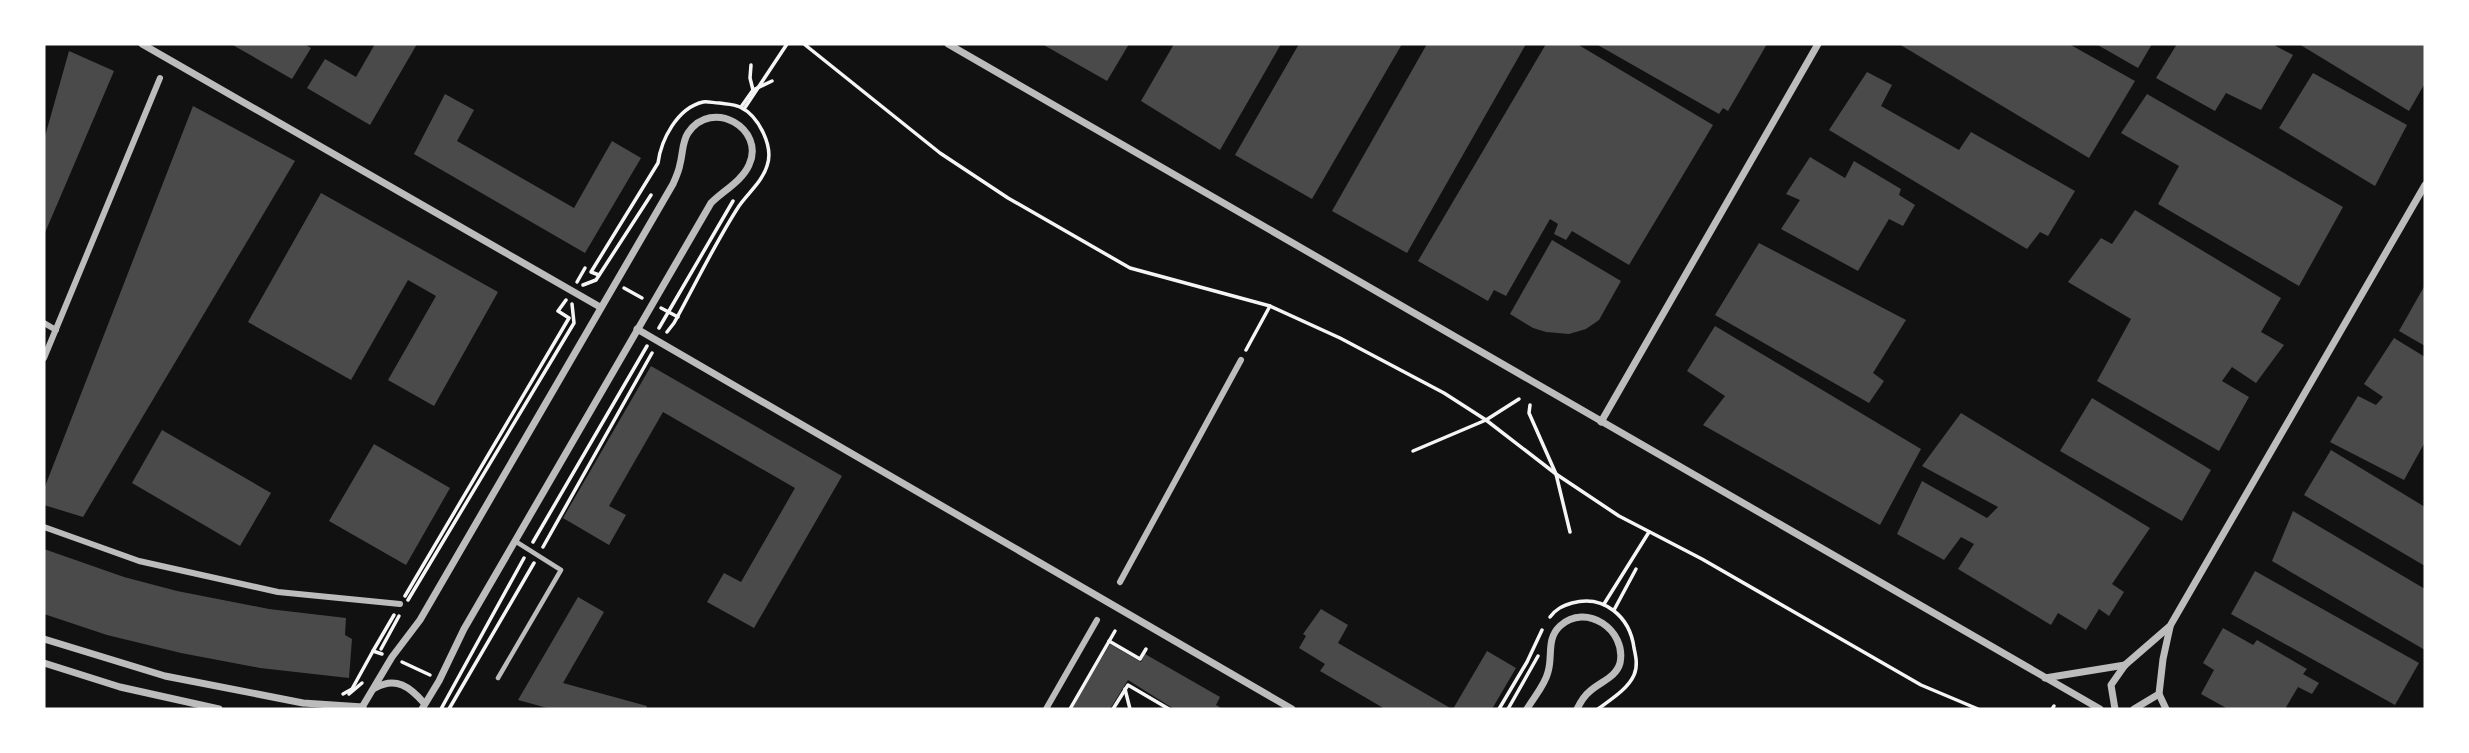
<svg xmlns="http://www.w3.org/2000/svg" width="2469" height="753" font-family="Signika,sans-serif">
	<rect width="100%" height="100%" fill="#111"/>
	<!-- building -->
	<g fill="#4a4a4a">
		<path d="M 231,44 L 304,44 L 311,48 L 292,79 Z"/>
		<path d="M 375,44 L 417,44 L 370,125 L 307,88 L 325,59 L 356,77 Z"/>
		<path d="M 1042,44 L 1129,44 L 1107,81 Z"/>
		<path d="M 1174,44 L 1281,44 L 1220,150 L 1141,101 Z"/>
		<path d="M 1299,44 L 1402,44 L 1312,199 L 1235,155 Z"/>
		<path d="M 1427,44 L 1526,44 L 1407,253 L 1332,211 Z"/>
		<path d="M 1546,44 L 1577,44 L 1713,125 L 1629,265 L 1572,231 L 1566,240 L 1554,234 L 1558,224 L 1550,219 L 1506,296 L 1494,290 L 1488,301 L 1418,261 Z"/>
		<path d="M 1596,44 L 1767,44 L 1728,111 L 1723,108 L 1719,114 Z"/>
		<path d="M 1899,44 L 2069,44 L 2135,81 L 2089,158 Z"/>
		<path d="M 2096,44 L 2152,44 L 2138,68 Z"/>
		<path d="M 2177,44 L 2272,44 L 2293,55 L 2261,110 L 2226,93 L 2215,111 L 2156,78 Z"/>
		<path d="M 2299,44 L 2425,44 L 2425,83 L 2409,111 Z"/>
		<path d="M 69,51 L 114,71 L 44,235 L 44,140 Z"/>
		<path d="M 1867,72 L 1892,85 L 1881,106 L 1959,150 L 1971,132 L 2075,191 L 2048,236 L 2040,232 L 2027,249 L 1829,130 Z"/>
		<path d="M 2313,73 L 2407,125 L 2375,186 L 2279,128 Z"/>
		<path d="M 445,94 L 474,110 L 457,141 L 574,208 L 612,141 L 641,158 L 585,253 L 414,154 Z"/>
		<path d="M 2147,94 L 2343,207 L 2299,286 L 2158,204 L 2179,166 L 2121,133 Z"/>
		<path d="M 193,106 L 295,161 L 83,517 L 44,505 L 44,489 Z"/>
		<path d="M 1810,157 L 1845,178 L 1854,161 L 1901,189 L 1899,195 L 1915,205 L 1903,226 L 1889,219 L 1858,271 L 1781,229 L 1800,200 L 1786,194 Z"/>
		<path d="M 321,193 L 498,292 L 434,406 L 388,380 L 436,296 L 408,280 L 351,380 L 248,322 Z"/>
		<path d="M 2135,210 L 2281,298 L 2261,332 L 2284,345 L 2256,383 L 2232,367 L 2222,381 L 2249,397 L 2219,451 L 2097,381 L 2131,319 L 2068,282 L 2101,238 L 2112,244 Z"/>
		<path d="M 1552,240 L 1621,281 L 1599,320 L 1586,329 L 1569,334 L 1546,332 L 1533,328 L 1510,314 Z"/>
		<path d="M 1759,243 L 1906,320 L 1873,373 L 1884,381 L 1869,403 L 1715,315 Z"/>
		<path d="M 2425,285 L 2425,346 L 2399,331 Z"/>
		<path d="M 1715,326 L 1921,449 L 1880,525 L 1703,425 L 1725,396 L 1687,371 Z"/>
		<path d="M 2394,338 L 2425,357 L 2425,442 L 2404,480 L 2330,442 L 2358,396 L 2376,405 L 2383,397 L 2364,384 Z"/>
		<path d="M 651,366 L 842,476 L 754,628 L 707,602 L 724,573 L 741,582 L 795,488 L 663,412 L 609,506 L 626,515 L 609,545 L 563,518 Z"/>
		<path d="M 2092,398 L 2211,470 L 2182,521 L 2060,451 Z"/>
		<path d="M 1961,413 L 2150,528 L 2112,584 L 2124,592 L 2109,616 L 2099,609 L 2086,630 L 2058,613 L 2051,625 L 1958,569 L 1974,544 L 1961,537 L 1944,560 L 1897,534 L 1922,481 L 1987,518 L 1998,507 L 1922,466 Z"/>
		<path d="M 162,430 L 271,493 L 240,546 L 132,483 Z"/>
		<path d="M 374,444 L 450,488 L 406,565 L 329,521 Z"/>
		<path d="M 2331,450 L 2425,507 L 2425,566 L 2304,495 Z"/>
		<path d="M 2293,511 L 2425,589 L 2425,650 L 2272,561 Z"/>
		<path d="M 44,549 L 124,577 L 177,591 L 269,609 L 346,618 L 345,635 L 352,639 L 349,678 L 260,668 L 181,653 L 107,635 L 44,614 Z"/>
		<path d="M 2255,571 L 2419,663 L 2395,705 L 2231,614 Z"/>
		<path d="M 578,597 L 604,612 L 563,683 L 647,706 L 646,709 L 551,709 L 518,700 Z"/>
		<path d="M 1321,609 L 1348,625 L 1338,643 L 1452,709 L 1385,709 L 1320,671 L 1325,664 L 1299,648 L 1306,636 L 1303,634 Z"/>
		<path d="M 2223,628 L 2253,645 L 2257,640 L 2307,669 L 2303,674 L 2319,683 L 2312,694 L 2298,687 L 2285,709 L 2228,709 L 2201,694 L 2214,670 L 2203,663 Z"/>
		<path d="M 1110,644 L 1141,662 L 1145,654 L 1220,697 L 1216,705 L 1223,709 L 1174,709 L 1128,680 L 1110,709 L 1071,709 Z"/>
		<path d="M 1487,651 L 1516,668 L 1492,709 L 1453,709 Z"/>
	</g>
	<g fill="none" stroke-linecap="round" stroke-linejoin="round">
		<!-- path -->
		<g stroke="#f5f5f5" stroke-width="3.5">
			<path d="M 804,44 L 940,153 L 1008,198 L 1130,268 L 1270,306 L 1340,338 L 1444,393 L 1486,420 L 1556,474 L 1619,516 L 1702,559 L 1921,685 L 1978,709"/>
			<path d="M 751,65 L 750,78 L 753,90"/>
			<path d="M 741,107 L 753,90 L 772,81"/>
			<path d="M 744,109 L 787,44"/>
			<path d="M 599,275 L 591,272 L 658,163 C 661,140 677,108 703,102 C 707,101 714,103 719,103 C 725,104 734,104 740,107 C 759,116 774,147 767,166 C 762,182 748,193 739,206 C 715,243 695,285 674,323 L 667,332"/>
			<path d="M 577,282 L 585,268"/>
			<path d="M 583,285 L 596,280 L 651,195"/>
			<path d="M 624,288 L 642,298"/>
			<path d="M 661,308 L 678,317"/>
			<path d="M 659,328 L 733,201"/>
			<path d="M 1246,350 L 1270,306"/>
			<path d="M 1530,405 L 1529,413 L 1556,474 L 1570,532"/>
			<path d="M 1413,451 L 1486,420 L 1519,399"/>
			<path d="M 533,542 L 647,346"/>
			<path d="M 543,547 L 652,353"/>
			<path d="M 405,596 L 569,318 L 558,311 L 566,300"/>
			<path d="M 408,600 L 574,323 L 572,304"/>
			<path d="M 1604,604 L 1649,532"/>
			<path d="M 1614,610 L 1636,569"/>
			<path d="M 1550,617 C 1556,609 1562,606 1572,603 C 1604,594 1630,617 1634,648 C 1636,657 1638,666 1634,675 C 1628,689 1610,700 1598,709"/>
			<path d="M 1109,641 L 1140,659 L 1146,649"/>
			<path d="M 381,649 L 399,616"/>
			<path d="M 382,654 L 373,651 L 394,615"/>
			<path d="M 402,662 L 430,675"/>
			<path d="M 1125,689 L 1130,709"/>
			<path d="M 343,694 L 352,689 L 373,651"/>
			<path d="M 349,694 L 362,683"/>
			<path d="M 441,709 L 524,558"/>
			<path d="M 449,709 L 534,563"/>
			<path d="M 1070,709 L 1115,631"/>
			<path d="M 1113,709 L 1128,685 L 1169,709"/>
			<path d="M 1499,709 L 1527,662 L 1542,630"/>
			<path d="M 1508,709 L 1538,656"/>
			<path d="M 2052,709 L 2054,706"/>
		</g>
		<!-- service -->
		<path stroke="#bcbcbc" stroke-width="4.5" d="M 498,678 L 561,570 L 515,541"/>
		<!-- pedestrian -->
		<g stroke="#bcbcbc" stroke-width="6">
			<path d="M 44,323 L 56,330"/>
			<path d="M 44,358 L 160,78"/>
			<path d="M 44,527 L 139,561 L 278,592 L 400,604"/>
			<path d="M 1120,582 L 1241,360"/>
			<path d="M 1046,709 L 1097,620"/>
		</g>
		<!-- minor -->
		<g stroke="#bcbcbc" stroke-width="7">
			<path d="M 142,44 L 600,307"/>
			<path d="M 948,44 L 2100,709"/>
			<path d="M 637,329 L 1292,709"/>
			<path d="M 1601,422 L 1818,44"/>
			<path d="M 44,639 L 165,676 L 303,703 L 363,707"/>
			<path d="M 44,663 L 120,687 L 219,709"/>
			<path d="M 2045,678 L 2125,665"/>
			<path d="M 375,688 C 396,676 410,687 424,703"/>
			<path d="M 2159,694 L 2166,709"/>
			<path d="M 361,709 L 392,657 L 420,620 L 673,184 C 676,177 679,171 680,164 C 683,153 682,142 688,133 C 712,97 766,129 749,165 C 742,181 723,191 711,203 L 464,629 L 439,681 L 422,709"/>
			<path d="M 1527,709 C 1534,697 1545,685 1548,672 C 1553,656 1546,639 1560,626 C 1586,602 1627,630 1620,663 C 1616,678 1599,682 1589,692 C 1584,696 1580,703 1577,709"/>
			<path d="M 2115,709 L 2111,685 L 2125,665 L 2170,626 L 2425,185"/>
			<path d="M 2134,709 L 2159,694 L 2163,659 L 2170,627"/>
		</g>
	</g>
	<!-- border -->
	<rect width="2469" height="753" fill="none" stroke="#ffffff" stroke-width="91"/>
</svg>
